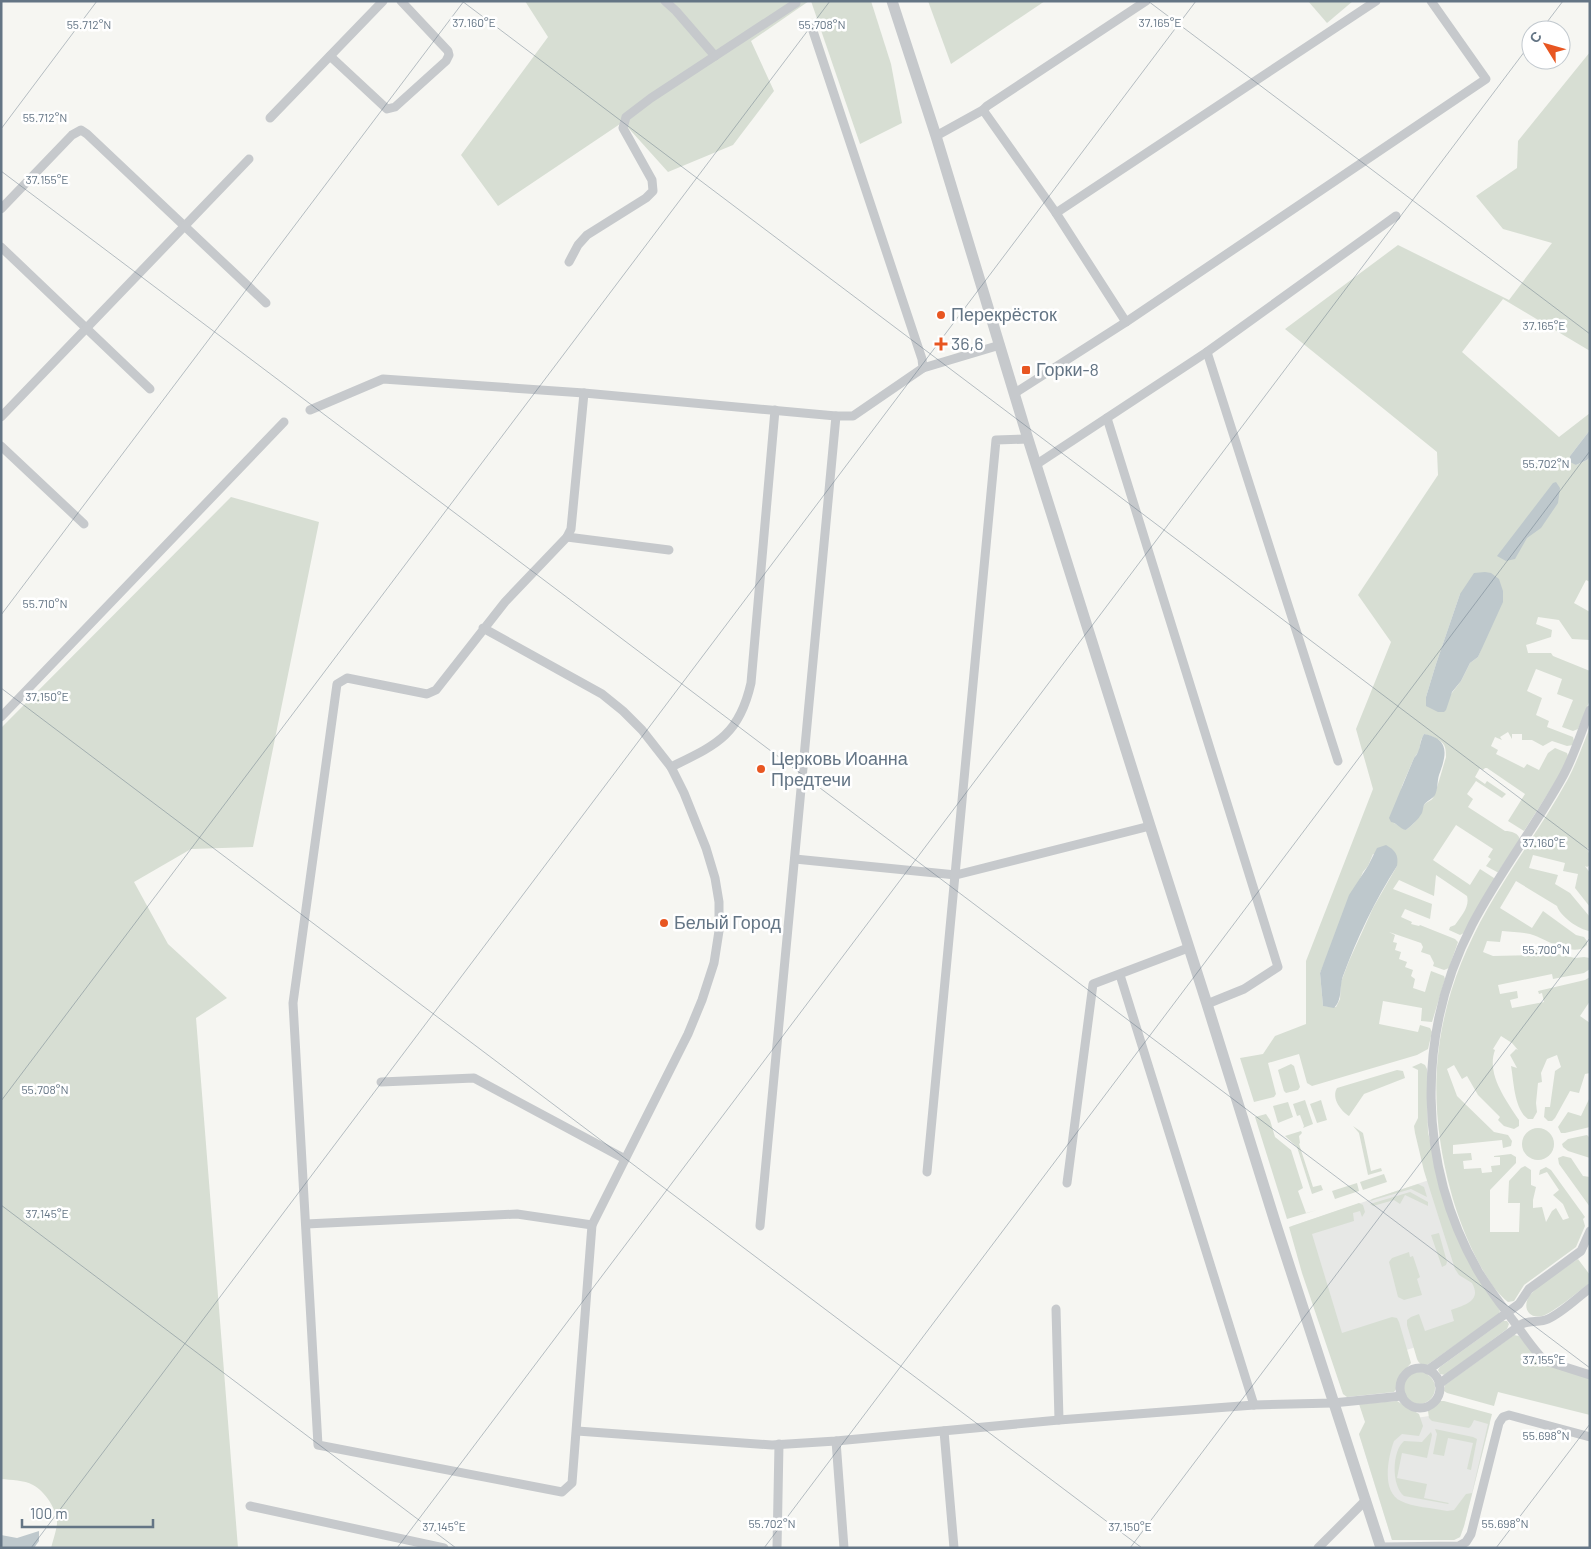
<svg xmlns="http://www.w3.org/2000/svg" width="1591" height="1549" font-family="Barlow,sans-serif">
	<rect width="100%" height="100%" fill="#f6f6f2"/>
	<!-- built -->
	<g fill="#e7e8e6">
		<path d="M 1435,1178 L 1482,1290 L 1444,1338 L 1347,1369 L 1292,1226 Z"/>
		<path d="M 1440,1409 L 1490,1423 L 1464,1526 L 1460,1537 L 1454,1540 L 1392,1540 L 1359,1434 L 1416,1418 L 1429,1416 Z"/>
	</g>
	<!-- green -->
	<g fill="#d7ded3" fill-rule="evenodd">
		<path d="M 525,1 L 809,1 L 751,41 L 774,91 L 733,145 L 668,172 L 623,122 L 498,206 L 461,155 L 548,37 Z"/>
		<path d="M 811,1 L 871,1 L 891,64 L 902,123 L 860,144 Z"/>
		<path d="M 928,1 L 1045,1 L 951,64 Z"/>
		<path d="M 1308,1 L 1353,1 L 1327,23 Z"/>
		<path d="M 1590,52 L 1590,351 L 1503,299 L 1462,352 L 1559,437 L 1590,413 L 1590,430 L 1570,456 L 1576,465 L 1587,460 L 1590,457 L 1590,582 L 1586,580 L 1574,603 L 1590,612 L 1590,640 L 1572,639 L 1559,620 L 1538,617 L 1536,624 L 1552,630 L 1551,637 L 1526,645 L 1528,653 L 1551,653 L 1553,656 L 1590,671 L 1590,700 L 1578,729 L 1573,731 L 1562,727 L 1573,700 L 1557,694 L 1562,679 L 1536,669 L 1527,691 L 1542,698 L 1536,715 L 1549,721 L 1547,727 L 1573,737 L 1574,741 L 1573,745 L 1567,746 L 1552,741 L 1543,746 L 1532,740 L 1522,740 L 1522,734 L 1512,734 L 1512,739 L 1508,732 L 1500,737 L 1502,740 L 1495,737 L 1491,746 L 1498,750 L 1496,754 L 1524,768 L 1527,764 L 1539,770 L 1548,753 L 1555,748 L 1567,753 L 1568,756 L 1561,773 L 1524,831 L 1508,821 L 1525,794 L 1487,768 L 1485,768 L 1483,770 L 1480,768 L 1475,777 L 1485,784 L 1487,781 L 1506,794 L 1502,798 L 1476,781 L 1467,794 L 1473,799 L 1468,807 L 1505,831 C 1511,831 1519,833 1520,840 L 1498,872 L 1497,872 L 1486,866 L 1491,859 L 1488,857 L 1493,849 L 1456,825 L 1433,860 L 1470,885 L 1480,869 L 1494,878 L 1494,880 L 1464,933 L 1460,935 L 1449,930 L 1450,927 L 1455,925 C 1461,916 1470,907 1467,896 L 1436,875 L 1434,896 L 1399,880 L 1393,889 L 1432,904 L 1430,919 L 1405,909 L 1401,917 L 1412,922 L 1411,924 L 1419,926 L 1420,925 L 1455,939 L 1458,942 L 1449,968 L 1444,970 L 1433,966 L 1434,963 L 1430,955 L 1421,952 L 1423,947 L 1421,943 L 1389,932 L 1395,935 L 1393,942 L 1397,943 L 1395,950 L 1401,952 L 1399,959 L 1407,962 L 1405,967 L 1413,970 L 1411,976 L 1415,979 L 1413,988 L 1425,992 L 1431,971 L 1444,976 L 1445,979 L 1432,1022 L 1421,1021 L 1422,1008 L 1383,1001 L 1379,1024 L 1418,1032 L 1420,1025 L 1430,1028 L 1432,1032 L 1428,1049 L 1417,1055 L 1312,1086 L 1307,1083 L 1299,1054 L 1268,1063 L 1276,1094 L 1274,1097 L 1254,1102 L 1240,1058 L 1263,1054 L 1275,1036 L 1306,1024 L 1306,961 L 1373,789 L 1356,729 L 1391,642 L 1358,595 L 1438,475 L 1437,452 L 1285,329 L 1398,245 L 1509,300 L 1552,243 L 1503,229 L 1476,196 L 1517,168 L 1518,141 ZM 1460,594 L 1482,647 L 1478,657 L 1470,663 L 1461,681 L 1451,694 L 1426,697 L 1436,664 ZM 1424,734 C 1431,736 1441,739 1444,745 C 1446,748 1446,754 1446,757 C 1445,760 1435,796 1433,798 C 1431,801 1426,802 1424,805 C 1417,818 1419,820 1406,830 L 1394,823 L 1402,786 L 1414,758 L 1419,751 L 1421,740 ZM 1373,854 L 1397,866 L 1373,908 L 1349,961 L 1341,982 L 1340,999 L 1336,1007 L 1323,1006 L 1320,973 L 1363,872 L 1368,866 Z"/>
		<path d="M 231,497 L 319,522 L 253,847 L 191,849 L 134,882 L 168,944 L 227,998 L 196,1018 L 238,1548 L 51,1548 C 53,1540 56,1532 57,1524 C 58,1511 45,1491 33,1485 C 24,1480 11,1480 1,1479 L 1,728 Z"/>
		<path d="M 1590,727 L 1590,849 L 1587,848 L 1590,856 L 1590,865 L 1587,867 L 1585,866 L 1590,873 L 1590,907 L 1575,888 L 1578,874 L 1563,871 L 1565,863 L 1533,855 L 1529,868 L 1558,875 L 1555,884 L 1570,893 L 1590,917 L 1590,931 C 1579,930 1560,916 1557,906 L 1516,881 L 1500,908 L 1532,928 L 1543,911 L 1576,935 L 1584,937 L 1587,941 L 1587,945 C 1573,959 1545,938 1530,934 C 1522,932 1511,932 1502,931 L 1500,942 L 1487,941 L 1483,952 L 1493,956 L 1531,955 L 1532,948 L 1575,958 L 1584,957 L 1590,958 L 1590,969 L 1584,973 L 1553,979 L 1552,974 L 1498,985 L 1500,994 L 1517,991 L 1518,998 L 1510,1000 L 1512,1008 L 1544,1002 L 1542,993 L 1539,994 L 1538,991 L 1585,980 L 1590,977 L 1590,1001 L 1580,1016 L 1590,1023 L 1590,1073 L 1585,1074 L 1579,1093 L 1570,1091 L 1555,1118 L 1552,1121 L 1548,1121 L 1544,1117 L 1545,1107 L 1550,1107 L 1555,1071 L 1561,1067 L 1557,1055 L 1547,1059 L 1541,1073 L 1542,1082 L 1538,1083 L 1536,1103 L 1537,1112 L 1533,1119 L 1528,1119 C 1514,1109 1514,1082 1511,1066 L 1517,1068 L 1510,1055 L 1516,1049 L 1518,1050 L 1512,1043 L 1501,1036 L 1493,1049 L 1495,1050 C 1486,1074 1506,1100 1519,1120 L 1519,1126 L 1514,1129 L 1504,1126 L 1498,1120 L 1500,1117 L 1478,1095 L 1467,1076 L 1462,1079 L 1454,1065 L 1447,1069 L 1457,1096 L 1494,1132 L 1508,1135 L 1512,1141 L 1511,1146 L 1503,1148 L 1502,1140 L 1453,1145 L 1453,1154 L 1471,1153 L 1472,1160 L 1463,1161 L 1464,1169 L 1481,1168 L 1482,1173 L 1492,1172 L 1491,1166 L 1500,1165 L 1500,1157 L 1494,1157 L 1494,1156 L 1511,1154 L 1516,1157 L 1516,1163 L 1490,1190 L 1490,1232 L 1519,1232 L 1520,1203 L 1508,1203 L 1509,1181 L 1521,1168 L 1525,1166 L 1531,1170 L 1531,1185 L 1536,1187 L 1533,1200 L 1533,1208 L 1542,1207 L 1546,1222 L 1552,1211 L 1556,1208 L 1563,1220 L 1569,1218 L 1563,1204 L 1553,1195 L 1559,1190 L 1547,1172 L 1539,1175 L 1540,1170 L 1546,1167 L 1551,1170 L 1585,1217 L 1583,1219 L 1585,1226 L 1576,1247 L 1524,1285 L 1514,1301 L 1508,1302 C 1483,1283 1459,1223 1451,1192 C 1423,1089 1435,1001 1488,908 C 1513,864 1544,823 1568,779 C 1577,762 1583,744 1590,727 Z"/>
		<path d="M 1421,1063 L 1425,1065 L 1427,1069 L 1427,1101 L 1428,1132 L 1443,1198 L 1500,1311 L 1499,1314 L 1427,1365 C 1422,1365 1419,1364 1417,1359 L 1407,1325 L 1407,1320 L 1411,1317 L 1419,1314 L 1425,1331 L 1454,1321 L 1451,1310 C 1465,1305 1482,1301 1472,1283 L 1459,1275 L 1455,1269 L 1424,1171 L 1415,1133 L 1414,1126 L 1418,1118 L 1418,1070 L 1412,1067 Z"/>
		<path d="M 1291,1064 L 1294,1066 L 1300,1087 L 1298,1090 L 1286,1093 L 1284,1091 L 1278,1070 Z"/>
		<path d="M 1397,1070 L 1403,1071 L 1405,1078 L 1364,1094 L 1349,1116 C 1341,1111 1331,1098 1337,1088 Z"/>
		<path d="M 1590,1097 L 1590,1127 L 1565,1133 L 1561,1133 L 1558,1127 L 1568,1112 L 1581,1116 Z"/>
		<path d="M 1305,1100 L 1313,1124 L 1303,1128 L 1304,1126 L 1300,1115 L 1297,1116 L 1293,1104 Z"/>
		<path d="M 1321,1100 L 1327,1120 L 1317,1123 L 1310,1104 Z"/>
		<path d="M 1288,1102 L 1293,1117 L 1278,1123 L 1273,1106 Z"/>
		<path d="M 1266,1114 L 1270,1120 L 1275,1137 L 1291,1150 L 1303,1188 L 1298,1191 L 1306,1213 L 1317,1210 L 1287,1219 L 1255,1117 Z"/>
		<path d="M 1353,1126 L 1363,1133 L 1371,1171 L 1381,1168 L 1382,1171 L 1368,1175 L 1359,1133 Z"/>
		<circle cx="1538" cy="1144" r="16"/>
		<path d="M 1301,1131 L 1302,1133 L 1299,1136 L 1300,1143 L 1299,1144 L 1313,1187 L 1321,1185 L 1323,1190 L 1312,1194 L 1297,1147 L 1285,1136 Z"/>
		<path d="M 1587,1135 L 1590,1138 L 1590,1158 L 1568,1151 L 1563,1147 L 1562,1144 L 1568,1139 Z"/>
		<path d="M 1563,1156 L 1571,1158 L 1583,1176 L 1590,1177 L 1590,1207 L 1559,1164 L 1558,1158 Z"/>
		<path d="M 1384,1174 L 1387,1182 L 1363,1190 L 1360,1182 Z"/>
		<path d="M 1357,1183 L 1359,1191 L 1335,1199 L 1332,1191 Z"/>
		<path d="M 1418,1184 L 1424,1187 L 1427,1197 L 1411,1189 L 1370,1201 L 1372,1199 Z"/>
		<path d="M 1410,1192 L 1428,1202 L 1428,1206 L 1405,1195 L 1400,1204 L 1394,1200 L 1373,1206 L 1370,1204 Z"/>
		<path d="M 1359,1203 L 1363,1205 L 1365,1212 L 1362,1217 L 1360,1211 L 1353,1213 L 1354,1221 L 1312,1234 L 1342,1333 L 1392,1317 L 1397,1318 L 1399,1322 L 1411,1363 L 1399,1377 L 1397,1388 L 1394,1392 L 1347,1397 L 1343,1394 L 1302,1273 L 1289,1227 Z"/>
		<path d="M 1439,1233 L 1447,1262 L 1446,1265 L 1442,1267 L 1431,1235 Z"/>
		<path d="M 1409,1252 L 1410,1257 L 1413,1256 L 1420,1277 L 1417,1279 L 1422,1295 L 1404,1300 L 1398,1297 L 1389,1262 L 1392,1258 Z"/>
		<path d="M 1578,1259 L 1590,1275 L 1590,1283 C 1580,1290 1552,1314 1542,1316 C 1526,1319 1522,1304 1531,1294 C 1540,1283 1565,1268 1578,1259 Z"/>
		<path d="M 1503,1321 L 1507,1321 L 1509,1324 L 1507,1329 L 1445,1375 L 1440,1374 L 1438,1370 L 1440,1367 Z"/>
		<path d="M 1514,1335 L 1519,1336 L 1534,1354 L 1590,1379 L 1590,1415 L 1498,1392 L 1494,1406 L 1447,1393 L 1444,1391 L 1445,1385 Z"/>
		<circle cx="1419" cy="1388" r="16"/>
		<path d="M 1397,1401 L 1419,1414 L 1423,1426 L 1419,1436 L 1402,1434 L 1394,1441 C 1388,1457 1381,1492 1401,1501 C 1412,1507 1433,1508 1447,1511 L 1454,1510 L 1466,1494 L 1472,1493 L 1488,1424 L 1474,1420 L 1471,1426 L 1469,1428 L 1432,1421 L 1429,1418 L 1428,1411 L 1440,1401 L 1444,1401 L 1492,1414 L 1464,1526 L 1460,1537 L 1454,1540 L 1392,1540 L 1359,1434 L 1365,1422 L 1359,1404 Z"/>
		<path d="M 1435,1429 L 1473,1437 L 1477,1439 L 1471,1470 L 1467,1469 L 1473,1443 L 1448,1438 L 1444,1456 L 1433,1454 L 1437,1434 Z"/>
		<path d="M 1431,1432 L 1432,1435 L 1427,1458 L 1402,1453 L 1397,1478 L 1427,1484 L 1424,1498 L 1449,1503 L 1448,1504 L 1404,1496 C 1391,1485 1392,1451 1404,1441 L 1422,1442 Z"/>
	</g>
	<!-- water -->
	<g fill="#bec8cc">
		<path d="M 1590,430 L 1590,457 L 1587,460 L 1576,465 L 1570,462 L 1570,456 Z"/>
		<path d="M 1556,482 L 1560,488 L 1558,503 L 1541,528 L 1527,538 L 1515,559 L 1506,561 L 1497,556 L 1553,483 Z"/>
		<path d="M 1485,572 L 1491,573 L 1499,579 L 1503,591 L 1503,602 L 1478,657 L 1470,663 L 1461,681 L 1452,692 L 1446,710 L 1444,712 L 1438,712 L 1426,706 L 1426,697 L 1436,664 L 1460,594 L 1474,573 Z"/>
		<path d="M 1424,734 C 1451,739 1446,756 1439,775 C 1437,782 1438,789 1435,795 C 1433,799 1427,800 1424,805 C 1423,807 1423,810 1422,813 C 1418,820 1412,825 1406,830 C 1400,829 1397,823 1391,822 L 1389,818 L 1414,758 C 1421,751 1419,742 1424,734 Z"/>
		<path d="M 1386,845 C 1395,850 1399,855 1397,866 C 1375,900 1357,938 1343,976 C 1339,987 1343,999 1334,1008 L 1323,1006 L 1320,973 L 1349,895 L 1368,866 L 1377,848 Z"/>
		<path d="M 39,1531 L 39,1541 L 34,1548 L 1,1548 L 1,1535 L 17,1538 Z"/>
	</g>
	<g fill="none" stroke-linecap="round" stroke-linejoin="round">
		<!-- minor -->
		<g stroke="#c6c9cc" stroke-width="9">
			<path d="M 665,1 L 676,11 L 715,56"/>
			<path d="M 330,56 L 387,109 L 395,107 L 446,61 L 449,55 L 448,51 L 401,1"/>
			<path d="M 983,110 L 1056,213 L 1126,322"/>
			<path d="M 270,118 L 383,1"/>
			<path d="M 936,136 L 983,110 L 987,106 L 1146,1"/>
			<path d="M 1,209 L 72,135 L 81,130 L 87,134 L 266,303"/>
			<path d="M 1056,213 L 1376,1"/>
			<path d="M 1,247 L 150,389"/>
			<path d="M 569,262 L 578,245 L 587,235 L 646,198 L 653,191 L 652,180 L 623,128 L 626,117 L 651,98 L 796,3"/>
			<path d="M 1207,352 L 1338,761"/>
			<path d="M 923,368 L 1000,345"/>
			<path d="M 1015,393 L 1126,322 L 1486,79 L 1431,1"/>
			<path d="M 310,410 L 383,379 L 584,393 L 836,416 L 853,416 L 923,368 L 922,359 L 812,28"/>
			<path d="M 1,417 L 249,159"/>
			<path d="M 1107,418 L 1278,967 L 1244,989 L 1207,1004"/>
			<path d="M 1,446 L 84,524"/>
			<path d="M 1037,464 L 1207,352 L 1396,216"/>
			<path d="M 567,537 L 669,550"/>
			<path d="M 483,628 L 602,694 L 623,711 L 642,730 L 671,767 L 684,793 L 706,848 L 715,878 L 719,902 L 719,931 L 714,963 L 702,1000 L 688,1034 L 592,1225 L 572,1483 L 562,1492 L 318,1445 L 293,1003 L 337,684 L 347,678 L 427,694 L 436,690 L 505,602 L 567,537 L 571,529 L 584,393"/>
			<path d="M 1590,710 C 1581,732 1574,756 1563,776 C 1535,827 1499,873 1472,925 C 1416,1034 1417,1164 1478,1271 C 1490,1291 1504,1309 1518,1327 C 1525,1337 1532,1347 1541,1357 L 1546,1361 L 1590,1375"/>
			<path d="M 1,717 L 284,422"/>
			<path d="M 671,767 C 716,745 739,736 751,683 L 775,410"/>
			<path d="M 795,859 L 956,875 L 1150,826"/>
			<path d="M 1120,975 L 1254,1405"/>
			<path d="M 381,1082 L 474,1078 L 625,1159"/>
			<path d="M 927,1172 L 996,440 L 1028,439"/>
			<path d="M 1067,1183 L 1093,984 L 1188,948"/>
			<path d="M 306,1224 L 517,1214 L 592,1225"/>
			<path d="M 760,1226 L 836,416"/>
			<path d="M 1056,1309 L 1059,1420"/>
			<circle cx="1420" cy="1388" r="20"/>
			<path d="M 1428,1370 L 1519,1304 L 1529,1289 L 1581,1251 L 1590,1231"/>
			<path d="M 1439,1384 L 1522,1324 C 1530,1320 1540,1323 1548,1319 C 1563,1312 1577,1298 1590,1288"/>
			<path d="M 577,1431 L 772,1445 L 836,1441 L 1059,1420 L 1254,1405 L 1333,1403 L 1402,1396"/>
			<path d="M 944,1431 L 954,1548"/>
			<path d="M 836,1441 L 844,1548"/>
			<path d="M 250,1506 L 444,1548"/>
			<path d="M 1380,1547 L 1459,1546 L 1466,1542 L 1471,1534 L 1499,1423 L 1503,1417 L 1509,1415 L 1590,1437"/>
			<path d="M 777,1548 L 779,1444"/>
			<path d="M 1318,1548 L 1366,1500"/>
		</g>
		<!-- tertiary -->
		<path stroke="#c6c9cc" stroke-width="11" d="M 892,1 L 936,136 L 1028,439 L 1150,826 L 1207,1004 L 1276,1225 L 1381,1548"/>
	</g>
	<!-- ticks -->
	<path fill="none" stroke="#647585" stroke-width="1" stroke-opacity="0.45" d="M 462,1 L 1590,851M 1148,1 L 1590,334M 1541,30 L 1563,1M 1,129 L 97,1M 1,171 L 1590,1368M 1,615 L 464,1M 1,688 L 1142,1548M 1,1101 L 830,1M 1,1205 L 456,1548M 31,1548 L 1196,1M 397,1548 L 1531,43M 764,1548 L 1590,451M 1130,1548 L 1590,938M 1496,1548 L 1590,1424"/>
	<!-- markers -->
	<g fill="#e85621" stroke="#fff" stroke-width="2">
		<circle cx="941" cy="315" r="5"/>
		<path d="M938.5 336.5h5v5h5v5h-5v5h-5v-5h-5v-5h5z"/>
		<rect x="1021" y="365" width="10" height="10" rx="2.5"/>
		<circle cx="761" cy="769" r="5"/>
		<circle cx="664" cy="923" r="5"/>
	</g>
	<g text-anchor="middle" stroke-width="5" stroke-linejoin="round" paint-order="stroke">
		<!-- poi labels -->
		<g font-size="18" fill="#647585" stroke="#fff" text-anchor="start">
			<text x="951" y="321">Перекрёсток</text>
			<text x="951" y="350">36,6</text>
			<text x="1036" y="376">Горки-8</text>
			<text x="771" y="765">Церковь Иоанна<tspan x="771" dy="21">Предтечи</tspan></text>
			<text x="674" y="929">Белый Город</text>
		</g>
	</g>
	<g font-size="12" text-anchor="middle" fill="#647585" stroke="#fff" stroke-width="5" stroke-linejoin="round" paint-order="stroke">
		<text x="474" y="27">37.160°E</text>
		<text x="1160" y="27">37.165°E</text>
		<text x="89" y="29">55.712°N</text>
		<text x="822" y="29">55.708°N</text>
		<text x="45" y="122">55.712°N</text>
		<text x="47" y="184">37.155°E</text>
		<text x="1544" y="330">37.165°E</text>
		<text x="1546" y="468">55.702°N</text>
		<text x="45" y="608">55.710°N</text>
		<text x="47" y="701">37.150°E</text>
		<text x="1544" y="847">37.160°E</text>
		<text x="1546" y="954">55.700°N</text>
		<text x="45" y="1094">55.708°N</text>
		<text x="47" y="1218">37.145°E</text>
		<text x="1544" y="1364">37.155°E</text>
		<text x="1546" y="1440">55.698°N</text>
		<text x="772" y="1528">55.702°N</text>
		<text x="1505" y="1528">55.698°N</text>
		<text x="444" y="1531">37.145°E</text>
		<text x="1130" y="1531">37.150°E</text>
	</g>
	<!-- border -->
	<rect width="1591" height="1549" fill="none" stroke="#647585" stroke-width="5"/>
	<!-- north arrow -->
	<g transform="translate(1546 45) rotate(307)"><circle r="24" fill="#ffffff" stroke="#c1c8ce"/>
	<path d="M0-4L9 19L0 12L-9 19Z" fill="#e85621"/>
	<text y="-8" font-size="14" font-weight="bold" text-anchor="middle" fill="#647585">С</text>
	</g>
	<!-- scale -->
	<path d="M22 1519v8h131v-8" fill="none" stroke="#647585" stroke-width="2.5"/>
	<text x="30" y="1519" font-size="15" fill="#647585" stroke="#ffffff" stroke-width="4" paint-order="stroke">100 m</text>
</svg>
